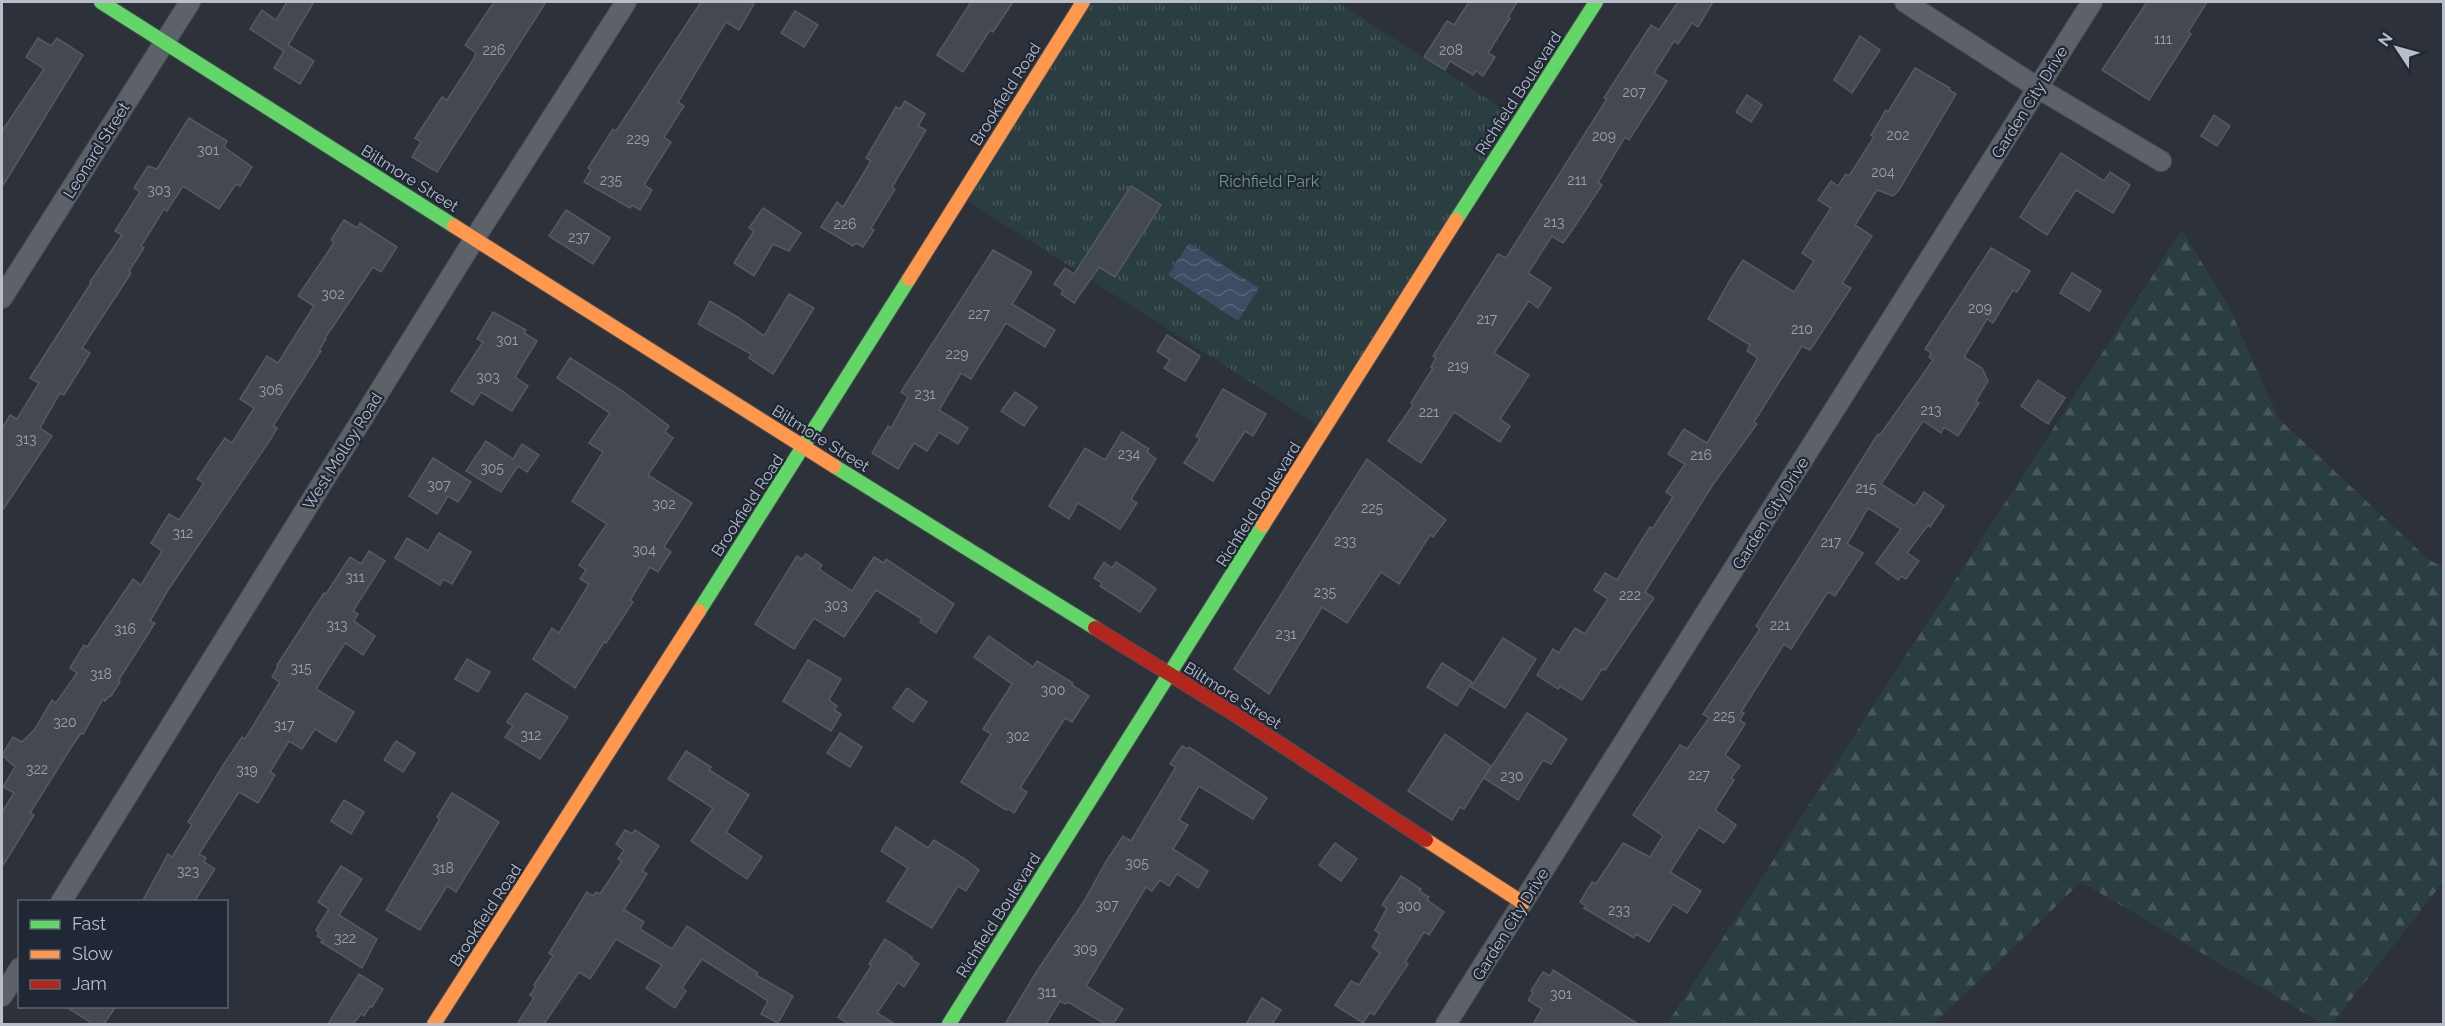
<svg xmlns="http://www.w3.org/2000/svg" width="2445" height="1026" font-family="Raleway,sans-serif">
	<defs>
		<pattern id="forest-firs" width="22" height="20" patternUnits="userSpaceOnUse" patternTransform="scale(1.5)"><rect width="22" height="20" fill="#2a3d41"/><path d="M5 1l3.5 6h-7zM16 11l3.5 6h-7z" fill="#47575b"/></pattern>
		<pattern id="park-tufts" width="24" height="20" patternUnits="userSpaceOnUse" patternTransform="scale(1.5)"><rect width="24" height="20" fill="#2a3d41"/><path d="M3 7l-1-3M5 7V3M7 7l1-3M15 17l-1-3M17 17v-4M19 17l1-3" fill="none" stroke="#47575b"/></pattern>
		<pattern id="water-waves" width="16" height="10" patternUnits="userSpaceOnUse" patternTransform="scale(1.5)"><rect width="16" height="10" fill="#3d4b63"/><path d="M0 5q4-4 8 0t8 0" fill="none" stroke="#576378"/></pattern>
	</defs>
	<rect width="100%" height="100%" fill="#2d323a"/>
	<!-- forest -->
	<path fill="url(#forest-firs)" d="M 2182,230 L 2229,307 L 2279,419 L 2429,560 L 2443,567 L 2443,882 L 2332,1024 L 2323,1024 L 2081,882 L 1934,1024 L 1667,1024 Z"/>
	<!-- park -->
	<path fill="url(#park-tufts)" d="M 1083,2 L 1337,2 L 1520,120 L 1324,429 L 960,196 Z"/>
	<!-- water -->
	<path fill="url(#water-waves)" d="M 1189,243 L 1259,288 L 1238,321 L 1168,275 Z"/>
	<!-- building -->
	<g fill="#44484f" stroke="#555a61" stroke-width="1.5">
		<path d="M 287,2 L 314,2 L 288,45 L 314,61 L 300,84 L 274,68 L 284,51 L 250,29 L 262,10 L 276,20 Z"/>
		<path d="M 494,2 L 546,2 L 437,172 L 412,157 L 421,142 L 415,138 L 442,97 L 447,100 L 473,60 L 476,53 L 465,45 Z"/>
		<path d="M 701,2 L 755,2 L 739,30 L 726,22 L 678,102 L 684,106 L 664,137 L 671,142 L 644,185 L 652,190 L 640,210 L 632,205 L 630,208 L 584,182 L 591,170 L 588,168 L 613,129 L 616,131 Z"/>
		<path d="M 971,2 L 1013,2 L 993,32 L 990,30 L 963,72 L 937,55 Z"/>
		<path d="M 1469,2 L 1517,2 L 1508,17 L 1510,18 L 1488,53 L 1495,57 L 1483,76 L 1476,71 L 1473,75 L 1450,61 L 1445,70 L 1424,57 L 1447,21 L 1454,25 Z"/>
		<path d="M 1678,2 L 1713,2 L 1698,27 L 1692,23 L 1678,44 L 1674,41 L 1654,73 L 1667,81 L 1629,140 L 1625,137 L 1598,182 L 1602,185 L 1573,229 L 1563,243 L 1552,236 L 1528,273 L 1551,288 L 1538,308 L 1529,301 L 1494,353 L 1529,375 L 1500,419 L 1510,426 L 1500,442 L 1454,412 L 1421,463 L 1388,441 L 1413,405 L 1411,403 L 1433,368 L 1431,367 L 1436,358 L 1433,356 L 1498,254 L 1506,258 L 1607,99 L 1604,98 L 1611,87 L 1651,25 L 1659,30 Z"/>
		<path d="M 2147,2 L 2207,2 L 2188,32 L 2191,34 L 2149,100 L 2102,70 Z"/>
		<path d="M 795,11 L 818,25 L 804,47 L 781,33 Z"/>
		<path d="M 1860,36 L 1880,50 L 1852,93 L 1834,80 Z"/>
		<path d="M 38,38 L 51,46 L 57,38 L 83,55 L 2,187 L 2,131 L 44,69 L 26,57 Z"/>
		<path d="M 1915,68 L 1950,88 L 1949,90 L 1956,94 L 1899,190 L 1893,196 L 1877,190 L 1855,225 L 1872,236 L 1842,283 L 1851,288 L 1810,350 L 1802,346 L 1754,422 L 1757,424 L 1714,483 L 1645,592 L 1654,598 L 1605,670 L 1602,669 L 1582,700 L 1560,686 L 1558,689 L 1537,675 L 1553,649 L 1559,653 L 1575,628 L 1585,634 L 1608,599 L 1594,590 L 1605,573 L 1617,580 L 1650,527 L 1653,528 L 1673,497 L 1666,492 L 1685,464 L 1668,454 L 1684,429 L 1707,443 L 1758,358 L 1747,351 L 1750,345 L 1708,319 L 1729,282 L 1743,260 L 1794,292 L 1814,261 L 1802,253 L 1831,208 L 1818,200 L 1831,181 L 1838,186 L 1846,174 L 1849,176 L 1874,137 L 1871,135 L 1886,110 L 1888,112 Z"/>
		<path d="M 1747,95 L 1762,105 L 1751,122 L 1736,112 Z"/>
		<path d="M 905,101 L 925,114 L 918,126 L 926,130 L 892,187 L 895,189 L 871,228 L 874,230 L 863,247 L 856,243 L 853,246 L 821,227 L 837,202 L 843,207 L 871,161 L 866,158 L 896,107 L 900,109 Z"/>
		<path d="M 2214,115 L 2230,126 L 2217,146 L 2201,136 Z"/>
		<path d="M 189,118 L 227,141 L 224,147 L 252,167 L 240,186 L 236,184 L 219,209 L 183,186 L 167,211 L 164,209 L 141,246 L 144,248 L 129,271 L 131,273 L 82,348 L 90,353 L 64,395 L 60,393 L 40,428 L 52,436 L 2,511 L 2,429 L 10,415 L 17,419 L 39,383 L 30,378 L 91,283 L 90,282 L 122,235 L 115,231 L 140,192 L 134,188 L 148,166 L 157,169 Z"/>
		<path d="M 2061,153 L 2104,181 L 2110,172 L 2130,185 L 2113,213 L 2076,190 L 2047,235 L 2020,217 Z"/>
		<path d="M 1131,186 L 1161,205 L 1115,277 L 1099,267 L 1074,303 L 1061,294 L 1063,290 L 1054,284 L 1065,268 L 1074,274 Z"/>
		<path d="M 763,208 L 801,233 L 789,251 L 773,244 L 754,276 L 734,263 L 754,231 L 749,228 Z"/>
		<path d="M 566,210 L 610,238 L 593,264 L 549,236 Z"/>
		<path d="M 344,220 L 357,228 L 360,223 L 397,247 L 381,272 L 373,267 L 325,338 L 326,339 L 319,350 L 321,351 L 273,426 L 277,428 L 270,440 L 168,590 L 150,621 L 155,623 L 118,681 L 120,682 L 111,696 L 108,697 L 105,701 L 103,699 L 83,734 L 81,733 L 72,746 L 30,813 L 34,815 L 2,867 L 2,812 L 14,793 L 3,787 L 15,767 L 2,755 L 13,737 L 22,742 L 35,729 L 52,700 L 56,703 L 77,673 L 70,668 L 84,645 L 87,647 L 133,579 L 141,585 L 162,551 L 151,543 L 169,514 L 179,520 L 204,483 L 197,479 L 225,438 L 232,443 L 254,408 L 240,399 L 267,356 L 278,363 L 314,306 L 298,296 L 334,243 L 331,240 Z"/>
		<path d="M 1991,248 L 2030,271 L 2017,292 L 2013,290 L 1993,323 L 1987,319 L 1964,357 L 1982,368 L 1988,381 L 1976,401 L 1979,403 L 1958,436 L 1944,427 L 1941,433 L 1923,421 L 1881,484 L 1915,506 L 1924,492 L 1944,506 L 1930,527 L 1928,525 L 1907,553 L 1919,561 L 1906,579 L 1901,576 L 1898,580 L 1876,563 L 1901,529 L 1868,508 L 1847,544 L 1863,553 L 1835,596 L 1828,592 L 1791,649 L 1784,644 L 1741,712 L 1744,713 L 1740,720 L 1745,724 L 1725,755 L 1740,766 L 1731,778 L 1734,780 L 1715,810 L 1736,825 L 1724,843 L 1699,827 L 1670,872 L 1701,891 L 1687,913 L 1673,904 L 1649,942 L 1636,934 L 1634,938 L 1584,908 L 1586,906 L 1580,902 L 1592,882 L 1596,884 L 1623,843 L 1650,857 L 1663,836 L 1633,815 L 1680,745 L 1687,749 L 1709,718 L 1703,714 L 1760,629 L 1756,626 L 1878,434 L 1880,435 L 1933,360 L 1929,357 L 1931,353 L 1925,349 Z"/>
		<path d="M 993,250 L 1032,272 L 1012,304 L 1055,330 L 1045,347 L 1006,323 L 971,379 L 961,373 L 939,410 L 968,428 L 958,444 L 939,432 L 927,451 L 914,443 L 898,469 L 872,453 L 888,426 L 891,428 L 908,397 L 901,392 Z"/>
		<path d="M 2072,273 L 2101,291 L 2089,311 L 2060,293 Z"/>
		<path d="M 789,294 L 814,308 L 773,374 L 749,358 L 751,354 L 698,324 L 710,301 L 739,318 L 764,336 Z"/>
		<path d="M 493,312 L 526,330 L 524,333 L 537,341 L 515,377 L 528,386 L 512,411 L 481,392 L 473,405 L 451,391 L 483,342 L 477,339 Z"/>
		<path d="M 1167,335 L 1200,356 L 1185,381 L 1164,368 L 1170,360 L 1157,351 Z"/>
		<path d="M 570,358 L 621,390 L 669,426 L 665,432 L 673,438 L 648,475 L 692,503 L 664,547 L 671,552 L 658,572 L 650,567 L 630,600 L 633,602 L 606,643 L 604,642 L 575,688 L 533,659 L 552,628 L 559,633 L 589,584 L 580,579 L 586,570 L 579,565 L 607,524 L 572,501 L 603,452 L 589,443 L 610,413 L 557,378 Z"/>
		<path d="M 2038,380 L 2065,398 L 2048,424 L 2021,406 Z"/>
		<path d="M 1223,389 L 1266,414 L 1253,436 L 1245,431 L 1213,481 L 1184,463 L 1200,439 L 1196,436 Z"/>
		<path d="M 1015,392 L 1037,407 L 1024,426 L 1001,411 Z"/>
		<path d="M 1122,432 L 1149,449 L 1147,452 L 1156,459 L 1131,499 L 1137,503 L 1120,529 L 1078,503 L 1069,519 L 1049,506 L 1085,448 L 1105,460 Z"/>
		<path d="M 486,441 L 513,459 L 522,444 L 539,455 L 527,472 L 518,466 L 501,492 L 466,471 Z"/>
		<path d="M 433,458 L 471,482 L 458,502 L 448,496 L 437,514 L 409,496 Z"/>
		<path d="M 1367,459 L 1446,520 L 1433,537 L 1430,535 L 1399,584 L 1381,572 L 1347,623 L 1322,607 L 1269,694 L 1234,669 Z"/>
		<path d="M 439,533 L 471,552 L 452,584 L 443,579 L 440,585 L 395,558 L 407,538 L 428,551 Z"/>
		<path d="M 369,551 L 385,561 L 353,611 L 358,614 L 354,621 L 375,636 L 363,655 L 345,643 L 316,689 L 354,712 L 336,742 L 315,729 L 302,749 L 289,741 L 270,772 L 275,775 L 258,803 L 239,792 L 199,854 L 206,858 L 204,862 L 215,869 L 194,902 L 142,902 L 168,854 L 172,857 L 192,825 L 188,822 L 224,764 L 242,737 L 245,739 L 280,682 L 272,677 L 278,666 L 277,665 L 324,593 L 326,594 L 350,557 L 361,564 Z"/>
		<path d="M 806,554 L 822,565 L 819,569 L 852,591 L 874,557 L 884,563 L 886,559 L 954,604 L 936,633 L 920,622 L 922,619 L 876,590 L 844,637 L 814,618 L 794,649 L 755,624 L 797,556 L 802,559 Z"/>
		<path d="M 1104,562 L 1112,568 L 1116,562 L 1156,589 L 1140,612 L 1100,586 L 1102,583 L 1094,578 Z"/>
		<path d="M 989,636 L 1033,667 L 1037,661 L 1073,683 L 1072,685 L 1089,696 L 1072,722 L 1065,718 L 1020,788 L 1027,792 L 1014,813 L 1008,809 L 1006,810 L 961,782 L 991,734 L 983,729 L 1012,684 L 974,657 Z"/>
		<path d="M 1503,638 L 1536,659 L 1505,708 L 1471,687 Z"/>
		<path d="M 467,659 L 490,672 L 478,692 L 455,679 Z"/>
		<path d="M 808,660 L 841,679 L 829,700 L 837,706 L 834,710 L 841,714 L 831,731 L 783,701 Z"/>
		<path d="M 1442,663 L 1472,682 L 1457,706 L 1427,687 Z"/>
		<path d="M 907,688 L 927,702 L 913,722 L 893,708 Z"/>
		<path d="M 526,693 L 568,717 L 540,759 L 505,737 L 513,726 L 507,722 Z"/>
		<path d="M 1527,713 L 1567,739 L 1551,764 L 1543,760 L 1518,800 L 1484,778 Z"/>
		<path d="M 840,733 L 862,747 L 850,767 L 827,753 Z"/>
		<path d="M 1445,734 L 1491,766 L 1464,809 L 1460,807 L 1452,820 L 1408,791 Z"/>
		<path d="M 396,741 L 415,753 L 403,772 L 384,760 Z"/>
		<path d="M 1182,746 L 1188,749 L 1189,747 L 1267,798 L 1253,819 L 1199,786 L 1179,820 L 1188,825 L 1173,849 L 1208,871 L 1198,888 L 1177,874 L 1169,886 L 1160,880 L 1152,891 L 1146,887 L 1086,986 L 1123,1009 L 1113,1024 L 1105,1024 L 1068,1002 L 1066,1004 L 1060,1001 L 1046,1024 L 1005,1024 L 1037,971 L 1083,903 L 1107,860 L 1123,836 L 1131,841 L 1176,767 L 1170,764 Z"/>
		<path d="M 686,751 L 711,767 L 709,770 L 749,795 L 726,832 L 762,857 L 747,879 L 691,841 L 713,808 L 668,779 Z"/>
		<path d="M 452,793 L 499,822 L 456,892 L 447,886 L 420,930 L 386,910 L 440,819 L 437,817 Z"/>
		<path d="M 344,800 L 364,812 L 351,834 L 331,821 Z"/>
		<path d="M 896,827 L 928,848 L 934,840 L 965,859 L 979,870 L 966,891 L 958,886 L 932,928 L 887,901 L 908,868 L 881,851 Z"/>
		<path d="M 625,830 L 632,834 L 635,830 L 659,846 L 642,871 L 647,874 L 623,911 L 625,910 L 644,922 L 640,929 L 672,949 L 687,926 L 758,973 L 756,975 L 793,996 L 778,1023 L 761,1014 L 768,1001 L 702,959 L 682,988 L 686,991 L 675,1008 L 646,988 L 662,965 L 616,939 L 590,979 L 579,972 L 544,1024 L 517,1024 L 534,998 L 530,995 L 536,986 L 534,985 L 553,956 L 549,953 L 587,892 L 593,896 L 596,892 L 600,894 L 622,861 L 618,859 L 624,850 L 616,844 Z"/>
		<path d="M 1335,843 L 1357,859 L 1341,881 L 1319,865 Z"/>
		<path d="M 341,866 L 362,879 L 339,915 L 377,939 L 362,968 L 321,942 L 323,940 L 317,936 L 319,933 L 316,930 L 329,909 L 318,902 Z"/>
		<path d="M 1401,876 L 1421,889 L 1419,891 L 1429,897 L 1427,900 L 1444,912 L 1429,935 L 1424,932 L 1405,962 L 1408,964 L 1374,1015 L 1370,1012 L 1363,1023 L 1335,1005 L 1351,981 L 1359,985 L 1380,953 L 1372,947 L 1380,934 L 1375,930 L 1387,908 L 1382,905 Z"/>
		<path d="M 885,939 L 912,957 L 911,959 L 919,964 L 904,987 L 898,982 L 877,1013 L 895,1024 L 849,1024 L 838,1017 L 872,965 L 869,964 Z"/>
		<path d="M 1553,970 L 1638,1024 L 1533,1024 L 1542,1009 L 1528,1000 L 1533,993 L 1531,991 L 1543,972 L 1550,976 Z"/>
		<path d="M 359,974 L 383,989 L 372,1007 L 370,1006 L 364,1016 L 361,1014 L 353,1024 L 328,1024 Z"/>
		<path d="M 1262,998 L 1281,1010 L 1272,1024 L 1246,1024 Z"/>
		<path d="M 65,1006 L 116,1006 L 104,1024 L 93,1024 Z"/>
	</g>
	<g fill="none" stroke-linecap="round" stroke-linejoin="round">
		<defs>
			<g id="street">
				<path d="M 1905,2 L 2038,88 L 2161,161"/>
				<path d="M 2,298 L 190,2"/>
				<path d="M 61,902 L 475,238 L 626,2"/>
				<path d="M 2,996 L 20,968"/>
				<path d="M 1446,1024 L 2092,2"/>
			</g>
			<g id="fast">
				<path d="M 101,2 L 454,226"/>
				<path d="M 1456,220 L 1596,2"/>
				<path d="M 834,466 L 1095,628"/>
				<path d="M 699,611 L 909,279"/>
				<path d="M 949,1024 L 1263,525"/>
			</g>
			<g id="slow">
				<path d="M 454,226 L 834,466"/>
				<path d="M 909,279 L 1083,2"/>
				<path d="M 1263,525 L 1456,220"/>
				<path d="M 1426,840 L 1523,903"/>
				<path d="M 434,1024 L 699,611"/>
			</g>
			<path id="jam" d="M 1095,628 L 1239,717 L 1426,840"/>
		</defs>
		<!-- street casing -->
		<use href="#street" stroke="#4b4e54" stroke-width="22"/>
		<!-- fast casing -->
		<use href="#fast" stroke="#4b4e54" stroke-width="16"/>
		<!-- slow casing -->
		<use href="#slow" stroke="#4b4e54" stroke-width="16"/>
		<!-- jam casing -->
		<use href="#jam" stroke="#4b4e54" stroke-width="16"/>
		<!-- street -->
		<use href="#street" stroke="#5d6168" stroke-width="20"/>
		<!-- fast -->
		<use href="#fast" stroke="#63d668" stroke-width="14"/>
		<!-- slow -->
		<use href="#slow" stroke="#ff974d" stroke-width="14"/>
		<!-- jam -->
		<use href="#jam" stroke="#b3261e" stroke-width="14"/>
	</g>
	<g text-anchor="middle" stroke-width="4.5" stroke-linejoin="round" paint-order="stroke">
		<!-- number labels -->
		<g font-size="14" fill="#9ba0ab">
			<text x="2163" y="44">111</text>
			<text x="494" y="55">226</text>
			<text x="1451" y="55">208</text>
			<text x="1634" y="97">207</text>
			<text x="1898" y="140">202</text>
			<text x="1604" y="141">209</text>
			<text x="638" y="144">229</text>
			<text x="208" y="155">301</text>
			<text x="1883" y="177">204</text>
			<text x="611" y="185">235</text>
			<text x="1577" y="185">211</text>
			<text x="159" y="195">303</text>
			<text x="1554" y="227">213</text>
			<text x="845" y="229">226</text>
			<text x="579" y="242">237</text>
			<text x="333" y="299">302</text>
			<text x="1980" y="313">209</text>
			<text x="979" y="319">227</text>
			<text x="1487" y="324">217</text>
			<text x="1802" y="334">210</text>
			<text x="507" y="345">301</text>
			<text x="957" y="359">229</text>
			<text x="1458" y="371">219</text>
			<text x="488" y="382">303</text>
			<text x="271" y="395">306</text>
			<text x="925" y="399">231</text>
			<text x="1931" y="415">213</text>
			<text x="1429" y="417">221</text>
			<text x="26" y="444">313</text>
			<text x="1129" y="459">234</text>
			<text x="1701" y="460">216</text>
			<text x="492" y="473">305</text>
			<text x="439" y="490">307</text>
			<text x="1866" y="493">215</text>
			<text x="664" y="509">302</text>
			<text x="1372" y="513">225</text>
			<text x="183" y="538">312</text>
			<text x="1345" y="546">233</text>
			<text x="1831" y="547">217</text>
			<text x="644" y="555">304</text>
			<text x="355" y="582">311</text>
			<text x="1325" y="597">235</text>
			<text x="1630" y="600">222</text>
			<text x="836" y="610">303</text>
			<text x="337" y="630">313</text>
			<text x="1780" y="630">221</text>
			<text x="125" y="634">316</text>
			<text x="1286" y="639">231</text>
			<text x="301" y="673">315</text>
			<text x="101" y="679">318</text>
			<text x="1053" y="695">300</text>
			<text x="1724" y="721">225</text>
			<text x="65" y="727">320</text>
			<text x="284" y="730">317</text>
			<text x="531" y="740">312</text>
			<text x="1018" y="741">302</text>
			<text x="37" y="774">322</text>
			<text x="247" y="775">319</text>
			<text x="1699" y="780">227</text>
			<text x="1512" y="781">230</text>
			<text x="1137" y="868">305</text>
			<text x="443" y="873">318</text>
			<text x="188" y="876">323</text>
			<text x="1107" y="910">307</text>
			<text x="1409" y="911">300</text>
			<text x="1619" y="915">233</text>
			<text x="345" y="943">322</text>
			<text x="1085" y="954">309</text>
			<text x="1047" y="997">311</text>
			<text x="1561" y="999">301</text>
		</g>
		<!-- street labels -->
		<g font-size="16" fill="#b8beca" stroke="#202835">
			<text transform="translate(1518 93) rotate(-57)" y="6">Richfield Boulevard</text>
			<text transform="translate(1005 94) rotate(-58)" y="6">Brookfield Road</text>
			<text transform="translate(2029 102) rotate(-58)" y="6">Garden City Drive</text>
			<text transform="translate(96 150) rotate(-58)" y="6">Leonard Street</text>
			<text transform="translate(410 178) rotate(32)" y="6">Biltmore Street</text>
			<text transform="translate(821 438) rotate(32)" y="6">Biltmore Street</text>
			<text transform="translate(342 451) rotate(-58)" y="6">West Molloy Road</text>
			<text transform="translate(1258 504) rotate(-58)" y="6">Richfield Boulevard</text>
			<text transform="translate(747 505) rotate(-57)" y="6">Brookfield Road</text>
			<text transform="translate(1770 513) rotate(-58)" y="6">Garden City Drive</text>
			<text transform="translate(1233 695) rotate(32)" y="6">Biltmore Street</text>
			<text transform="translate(485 915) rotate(-57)" y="6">Brookfield Road</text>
			<text transform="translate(998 915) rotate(-58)" y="6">Richfield Boulevard</text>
			<text transform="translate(1510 924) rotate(-58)" y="6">Garden City Drive</text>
		</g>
		<!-- park labels -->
		<g font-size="16" fill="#71997b" stroke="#202835">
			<text x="1269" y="187">Richfield Park</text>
		</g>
	</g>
	<!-- border -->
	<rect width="2445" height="1026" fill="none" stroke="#b8beca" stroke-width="6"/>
	<!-- legend -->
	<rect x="18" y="900" width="210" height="108" fill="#202835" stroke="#5d6471" stroke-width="1.5"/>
	<rect x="30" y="920" width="30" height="9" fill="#63d668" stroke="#5d6471" stroke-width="1.5"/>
	<text x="72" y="930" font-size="18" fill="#b8beca">Fast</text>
	<rect x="30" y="950" width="30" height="9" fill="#ff974d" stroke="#5d6471" stroke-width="1.5"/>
	<text x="72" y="960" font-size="18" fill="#b8beca">Slow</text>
	<rect x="30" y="980" width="30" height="9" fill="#b3261e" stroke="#5d6471" stroke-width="1.5"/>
	<text x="72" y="990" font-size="18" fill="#b8beca">Jam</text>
	<!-- north arrow -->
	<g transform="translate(2397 48) rotate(306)" stroke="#202835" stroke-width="4.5" paint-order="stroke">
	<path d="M0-4.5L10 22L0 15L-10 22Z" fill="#b8beca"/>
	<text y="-9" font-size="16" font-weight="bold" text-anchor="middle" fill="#b8beca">N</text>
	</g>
</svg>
